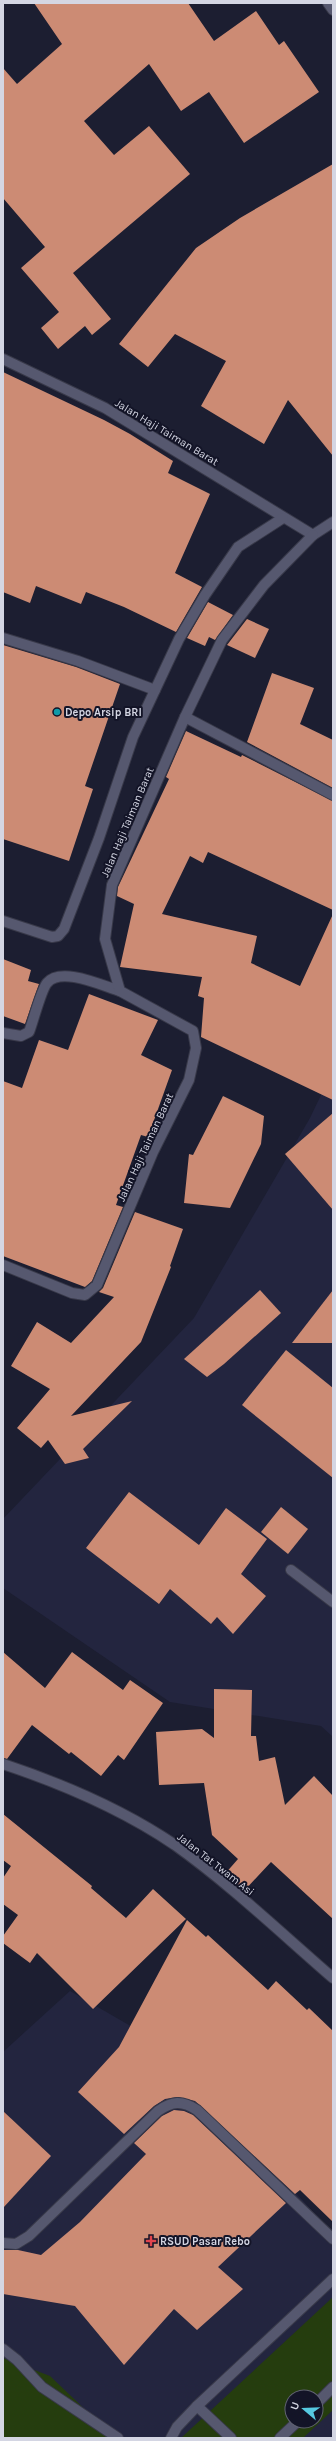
<svg xmlns="http://www.w3.org/2000/svg" width="336" height="2441" font-family="Karla,sans-serif">
	<rect width="100%" height="100%" fill="#1c1e31"/>
	<!-- built -->
	<g fill="#23253f" fill-rule="evenodd">
		<path d="M 333,1070 L 333,1737 L 321,1726 L 170,1702 L 3,1588 L 3,1519 L 194,1318 L 310,1118 Z"/>
		<path d="M 70,1991 L 160,2043 L 333,2234 L 333,2438 L 3,2438 L 3,2052 ZM 292,2397 L 316,2397 L 316,2421 L 292,2421 Z"/>
	</g>
	<!-- green -->
	<g fill="#253d0e" fill-rule="evenodd">
		<path d="M 333,2297 L 333,2410 L 303,2438 L 181,2438 ZM 292,2397 L 316,2397 L 316,2421 L 292,2421 Z"/>
		<path d="M 3,2358 L 50,2376 L 115,2438 L 3,2438 Z"/>
	</g>
	<!-- building -->
	<g fill="#cc8b74">
		<path d="M 34,3 L 188,3 L 214,41 L 256,11 L 279,45 L 284,41 L 319,92 L 244,143 L 209,92 L 181,111 L 149,64 L 84,121 L 114,155 L 149,126 L 190,174 L 73,273 L 111,319 L 92,335 L 85,326 L 58,349 L 41,328 L 59,312 L 21,268 L 45,247 L 3,198 L 3,68 L 17,84 L 62,44 Z"/>
		<path d="M 333,164 L 333,456 L 288,400 L 264,444 L 201,406 L 226,361 L 175,334 L 148,367 L 119,344 L 196,248 L 240,218 Z"/>
		<path d="M 3,372 L 104,420 L 130,434 L 173,461 L 168,473 L 210,494 L 175,573 L 202,587 L 176,632 L 124,607 L 86,592 L 81,604 L 36,586 L 30,603 L 3,592 Z"/>
		<path d="M 208,602 L 233,615 L 215,640 L 209,637 L 205,646 L 187,638 Z"/>
		<path d="M 247,619 L 269,629 L 255,658 L 227,645 Z"/>
		<path d="M 3,645 L 76,667 L 120,684 L 85,786 L 93,789 L 69,861 L 3,839 Z"/>
		<path d="M 272,673 L 314,688 L 300,724 L 333,740 L 333,788 L 247,742 Z"/>
		<path d="M 186,731 L 241,757 L 242,755 L 333,801 L 333,910 L 208,852 L 203,863 L 190,856 L 162,914 L 257,936 L 251,963 L 300,986 L 333,914 L 333,1100 L 201,1037 L 204,998 L 198,996 L 202,977 L 120,967 L 134,904 L 117,896 L 118,887 L 169,779 L 166,777 Z"/>
		<path d="M 3,959 L 31,970 L 28,981 L 39,984 L 25,1024 L 3,1016 Z"/>
		<path d="M 89,994 L 158,1020 L 141,1055 L 172,1070 L 148,1137 L 141,1135 L 116,1205 L 123,1207 L 92,1281 L 85,1287 L 3,1256 L 3,1081 L 22,1088 L 39,1040 L 68,1050 Z"/>
		<path d="M 223,1096 L 264,1116 L 261,1144 L 230,1208 L 184,1203 L 189,1154 L 193,1155 Z"/>
		<path d="M 333,1113 L 333,1210 L 285,1154 Z"/>
		<path d="M 135,1212 L 183,1229 L 170,1266 L 171,1267 L 141,1342 L 71,1416 L 132,1401 L 83,1449 L 89,1458 L 65,1464 L 48,1440 L 41,1448 L 17,1428 L 50,1389 L 11,1366 L 37,1322 L 71,1343 L 114,1297 L 99,1292 L 103,1288 Z"/>
		<path d="M 260,1290 L 281,1313 L 224,1364 L 207,1377 L 184,1359 Z"/>
		<path d="M 333,1290 L 333,1343 L 292,1343 Z"/>
		<path d="M 286,1350 L 333,1388 L 333,1478 L 242,1405 Z"/>
		<path d="M 129,1492 L 199,1545 L 226,1508 L 267,1539 L 241,1574 L 266,1596 L 233,1634 L 217,1617 L 211,1624 L 170,1589 L 159,1604 L 86,1548 Z"/>
		<path d="M 281,1507 L 308,1529 L 288,1554 L 261,1532 Z"/>
		<path d="M 3,1652 L 45,1688 L 72,1652 L 123,1690 L 130,1680 L 163,1703 L 124,1760 L 118,1755 L 101,1776 L 71,1752 L 69,1754 L 32,1725 L 7,1759 L 3,1758 Z"/>
		<path d="M 214,1689 L 252,1690 L 251,1736 L 256,1736 L 259,1761 L 275,1757 L 285,1805 L 314,1776 L 333,1796 L 333,1919 L 271,1862 L 244,1891 L 224,1875 L 238,1859 L 212,1835 L 204,1783 L 159,1785 L 156,1732 L 202,1729 L 214,1738 Z"/>
		<path d="M 3,1814 L 92,1886 L 91,1888 L 126,1918 L 153,1889 L 186,1919 L 93,2009 L 37,1953 L 30,1963 L 3,1943 L 3,1936 L 18,1915 L 3,1904 L 3,1878 L 11,1866 L 3,1860 Z"/>
		<path d="M 187,1920 L 206,1937 L 208,1935 L 268,1990 L 276,1981 L 307,2010 L 309,2008 L 333,2031 L 333,2222 L 300,2190 L 295,2194 L 195,2101 L 178,2097 L 165,2099 L 154,2106 L 124,2134 L 78,2092 L 119,2047 Z"/>
		<path d="M 174,2110 L 184,2111 L 193,2115 L 286,2203 L 218,2267 L 243,2289 L 197,2330 L 174,2309 L 124,2365 L 75,2306 L 3,2294 L 3,2250 L 18,2250 L 41,2255 L 80,2222 L 146,2154 L 134,2143 L 162,2116 Z"/>
		<path d="M 3,2111 L 51,2156 L 3,2208 Z"/>
	</g>
	<g fill="none" stroke-linecap="round" stroke-linejoin="round">
		<defs>
			<g id="minor">
				<path d="M 328,3 L 333,10"/>
				<path d="M 3,359 L 105,408 L 313,535 L 333,522"/>
				<path d="M 3,638 L 78,661 L 155,690"/>
				<path d="M 185,717 L 333,795"/>
				<path d="M 3,921 L 52,937 L 58,936 L 64,929 L 99,838 L 133,737 L 179,639 L 205,595 L 238,547 L 283,518"/>
				<path d="M 3,1033 L 21,1036 L 29,1032 C 33,1022 41,990 47,983 C 61,966 103,986 120,991"/>
				<path d="M 3,1265 L 72,1293 L 85,1295 L 97,1285 L 153,1152 L 189,1080 L 196,1048 L 193,1031 L 120,991 L 105,939 L 112,885 L 185,717 L 222,640 L 264,585 L 313,535"/>
				<path d="M 291,1570 L 333,1602"/>
				<path d="M 3,1764 C 63,1784 122,1809 175,1845 C 231,1885 281,1933 333,1978"/>
				<path d="M 3,2243 L 16,2244 L 29,2236 L 158,2111 C 172,2101 182,2100 197,2110 L 333,2239"/>
				<path d="M 3,2349 L 17,2360 L 42,2387 L 118,2438"/>
				<path d="M 316,2404 L 333,2387"/>
				<path d="M 197,2406 L 231,2438"/>
				<path d="M 171,2438 L 177,2427 L 197,2406 L 333,2279"/>
				<path d="M 280,2438 L 298,2421"/>
			</g>
		</defs>
		<!-- minor casing -->
		<use href="#minor" stroke="#383949" stroke-width="12"/>
		<!-- minor -->
		<use href="#minor" stroke="#56586f" stroke-width="10"/>
	</g>
	<!-- markers -->
	<circle fill="#0f9aa8" stroke="#131427" stroke-width="1.5" cx="57" cy="712" r="4"/>
	<path fill="#e0444e" stroke="#131427" stroke-width="1.5" d="M149 2235h4v4h4v4h-4v4h-4v-4h-4v-4h4z"/>
	<g text-anchor="middle" stroke-width="4" stroke-linejoin="round" paint-order="stroke">
		<!-- street labels -->
		<g font-size="11" fill="#d4d6e3" stroke="#131427">
			<text transform="translate(167 432) rotate(31)" y="4">Jalan Haji Taiman Barat</text>
			<text transform="translate(127 822) rotate(-67)" y="4">Jalan Haji Taiman Barat</text>
			<text transform="translate(145 1147) rotate(-65)" y="4">Jalan Haji Taiman Barat</text>
			<text transform="translate(216 1864) rotate(38)" y="4">Jalan Tat Twam Asi</text>
		</g>
		<!-- poi labels -->
		<g font-size="11" font-weight="bold" fill="#d4d6e3" stroke="#131427" text-anchor="start">
			<text x="65" y="716">Depo Arsip BRI</text>
			<text x="160" y="2245">RSUD Pasar Rebo</text>
		</g>
	</g>
	<!-- border -->
	<rect width="336" height="2441" fill="none" stroke="#d4d6e3" stroke-width="8"/>
	<!-- north arrow -->
	<g transform="translate(304 2409) rotate(289)"><circle r="19" fill="#131427" stroke="#606272"/>
	<path d="M0-3L7 15L0 10L-7 15Z" fill="#56c9e0"/>
	<text y="-6" font-size="11" font-weight="bold" text-anchor="middle" fill="#d4d6e3">U</text>
	</g>
</svg>
